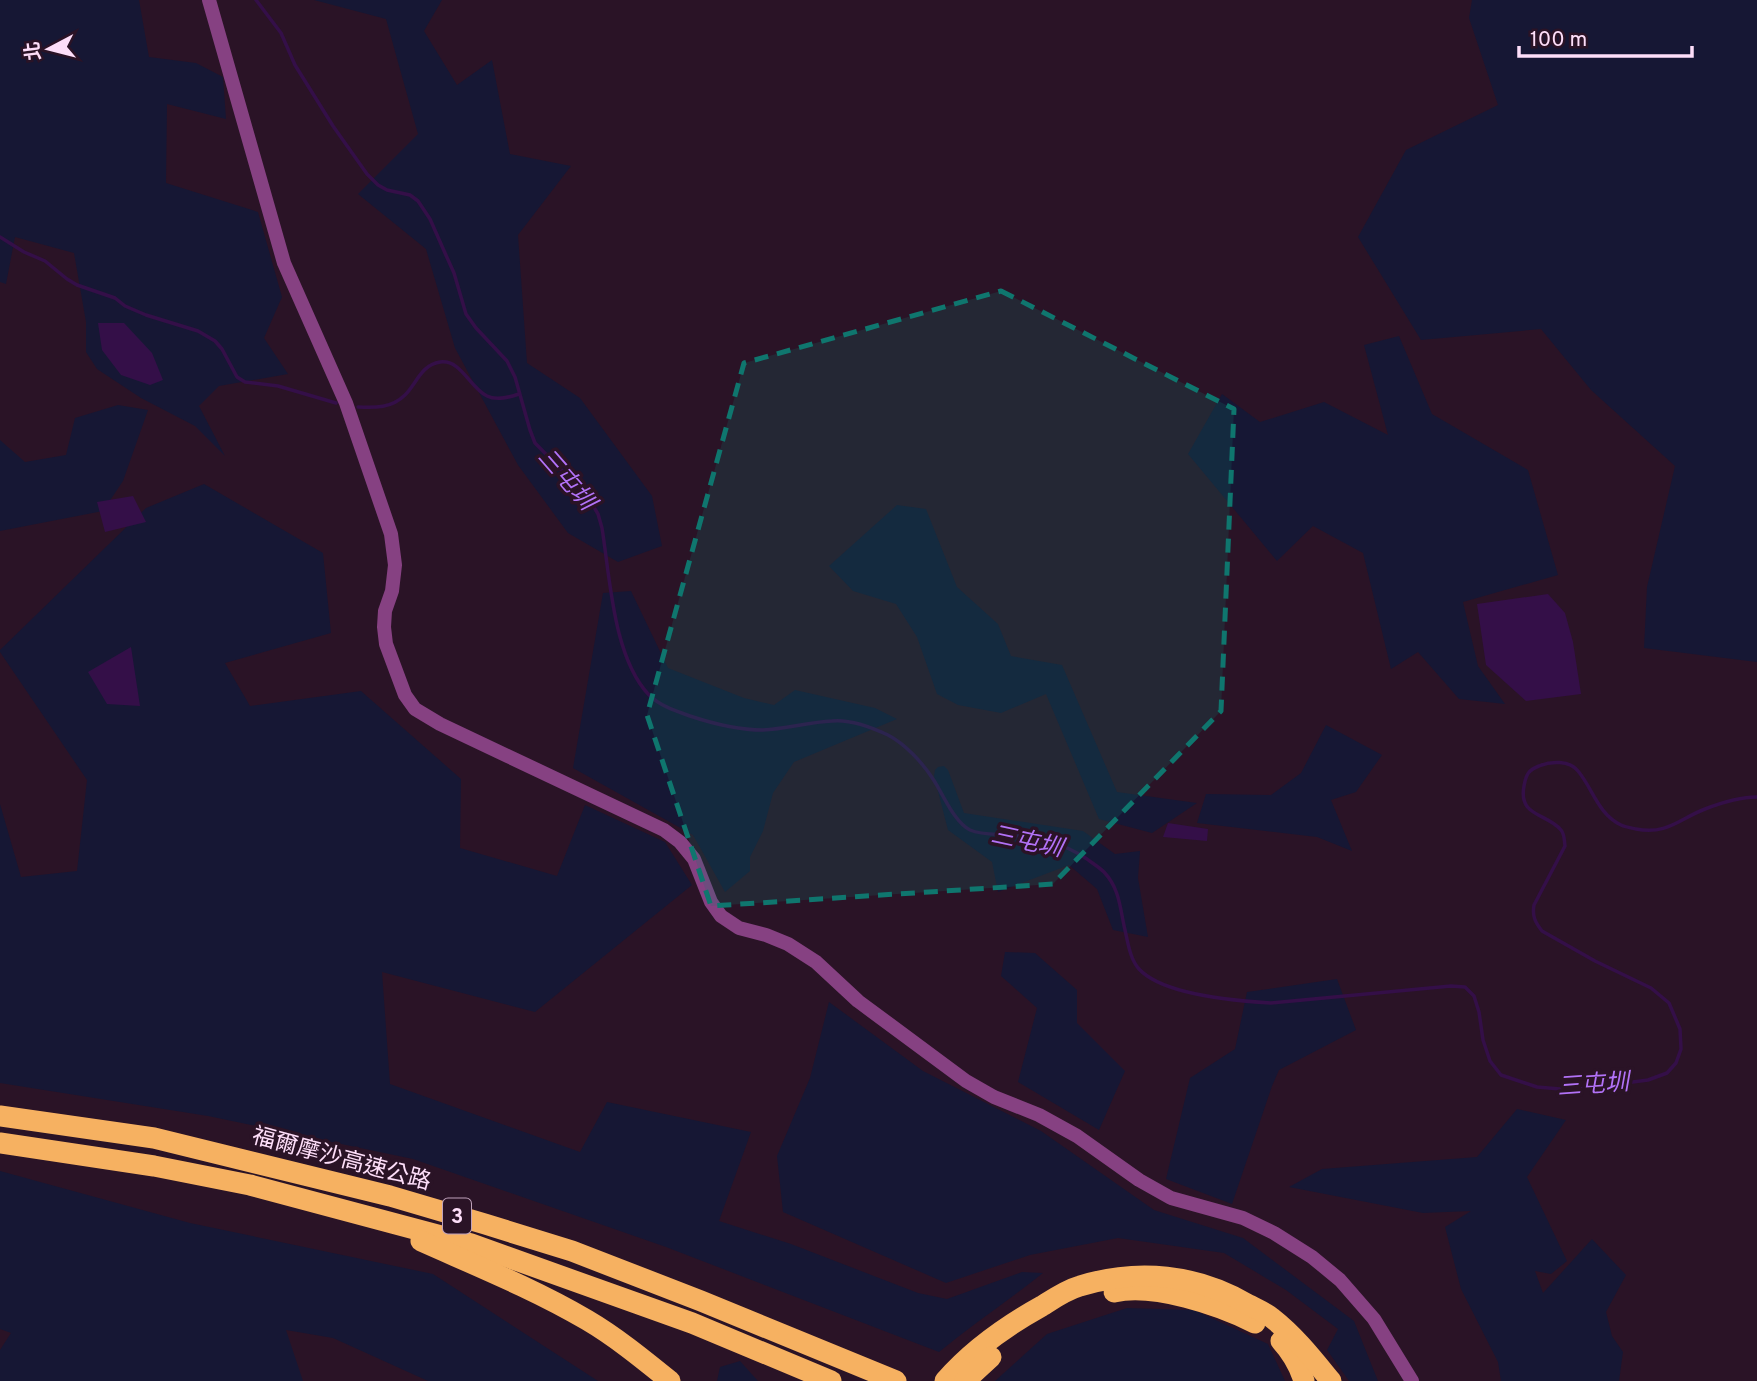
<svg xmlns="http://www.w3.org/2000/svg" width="1757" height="1381" font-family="Overpass,'Noto Sans TC',sans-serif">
	<rect width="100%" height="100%" fill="#2a1326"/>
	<!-- green -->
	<g fill="#161734">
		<path d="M 0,0 L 139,0 L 149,57 L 196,63 L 223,77 L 226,119 L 167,104 L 166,183 L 258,212 L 282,297 L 264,338 L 288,374 L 219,386 L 199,406 L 225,456 L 195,426 L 141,398 L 97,369 L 86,352 L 86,322 L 74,253 L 15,237 L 6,284 L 0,282 Z"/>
		<path d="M 314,0 L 442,0 L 424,31 L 457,85 L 492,60 L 510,154 L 571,166 L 518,235 L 527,363 L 580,398 L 652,496 L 662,546 L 618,562 L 568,533 L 518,465 L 455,348 L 426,249 L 358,194 L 418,134 L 386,19 Z"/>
		<path d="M 1472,0 L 1757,0 L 1757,662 L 1644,648 L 1647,587 L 1675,466 L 1591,390 L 1541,329 L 1421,340 L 1358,237 L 1406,150 L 1498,105 L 1469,18 Z"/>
		<path d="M 1399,336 L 1432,414 L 1528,470 L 1558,575 L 1463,602 L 1478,666 L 1505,704 L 1459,699 L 1418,652 L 1391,669 L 1363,553 L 1313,526 L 1277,561 L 1188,454 L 1222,394 L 1260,422 L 1324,402 L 1388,435 L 1364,345 Z"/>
		<path d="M 118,405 L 148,410 L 123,481 L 103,511 L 0,531 L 0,440 L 25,462 L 66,455 L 75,418 Z"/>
		<path d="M 204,484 L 323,553 L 331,633 L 225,663 L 250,706 L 361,691 L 461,779 L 460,848 L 557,876 L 585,805 L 665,842 L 692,885 L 535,1012 L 382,972 L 390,1084 L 580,1152 L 607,1102 L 751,1132 L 719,1221 L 791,1244 L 918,1293 L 947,1299 L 1022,1272 L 1043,1273 C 1009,1300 973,1324 939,1352 L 666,1247 L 413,1159 L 208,1116 L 0,1083 L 0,804 L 21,877 L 77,871 L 87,780 L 0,652 L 0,650 L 146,508 Z"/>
		<path d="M 897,505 L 926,509 L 957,587 L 998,624 L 1011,656 L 1062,665 L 1117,792 L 1197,803 L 1152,833 L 1099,819 L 1046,694 L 1001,713 L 958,705 L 937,694 L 917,637 L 896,604 L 853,591 L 829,566 Z"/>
		<path d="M 631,591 L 668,668 L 744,698 L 774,705 L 795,690 L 875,708 L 897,719 L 794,762 L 773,793 L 763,831 L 750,857 L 750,871 L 725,892 L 693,835 L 573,768 L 603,593 Z"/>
		<path d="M 1326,725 L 1382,755 L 1356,792 L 1331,800 L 1352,851 L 1317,837 L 1197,823 L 1206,794 L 1271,795 L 1301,773 Z"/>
		<path d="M 944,766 L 948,770 L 964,813 L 1083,831 L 1115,854 L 1140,851 L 1138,878 L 1148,937 L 1113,930 L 1097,889 L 1069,865 L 998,892 L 992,862 L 948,830 L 934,776 L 935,770 L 938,767 Z"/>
		<path d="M 1005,952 L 1035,953 L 1077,990 L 1077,1023 L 1125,1071 L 1099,1130 L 1018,1082 L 1037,1008 L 1001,976 Z"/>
		<path d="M 1337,979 L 1356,1030 L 1279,1070 L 1272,1086 L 1232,1204 L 1166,1179 L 1190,1078 L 1235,1049 L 1247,992 Z"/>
		<path d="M 829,1002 L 923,1071 L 1041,1131 L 1154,1210 L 1243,1238 L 1354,1321 L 1378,1381 L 1349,1381 L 1327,1350 L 1338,1329 L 1286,1290 L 1224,1253 L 1118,1238 L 1030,1255 L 946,1283 L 783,1212 L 777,1156 L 810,1078 Z"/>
		<path d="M 1517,1109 L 1566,1120 L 1527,1177 L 1567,1261 L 1551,1274 L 1535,1271 L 1543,1293 L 1592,1239 L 1626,1275 L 1606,1312 L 1612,1336 L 1623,1352 L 1619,1381 L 1501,1381 L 1498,1362 L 1461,1289 L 1445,1227 L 1471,1211 L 1423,1213 L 1289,1187 L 1322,1169 L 1477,1157 Z"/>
		<path d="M 0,1171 L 190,1223 L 433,1274 L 598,1381 L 428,1381 L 333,1338 L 286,1330 L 303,1381 L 0,1381 L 0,1350 L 11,1333 L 0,1329 Z"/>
		<path d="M 1127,1308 L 1194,1310 L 1268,1344 L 1285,1381 L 995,1381 L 1047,1334 Z"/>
		<path d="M 740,1361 L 758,1381 L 717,1381 L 720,1367 Z"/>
	</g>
	<!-- water -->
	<g fill="#340f48">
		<path d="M 98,323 L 124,323 L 152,353 L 163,380 L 150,385 L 121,375 L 102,350 Z"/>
		<path d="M 133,496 L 146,522 L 105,532 L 97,502 Z"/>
		<path d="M 1548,594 L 1565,613 L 1573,642 L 1581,694 L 1526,701 L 1486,665 L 1477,604 Z"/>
		<path d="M 131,647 L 140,706 L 107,704 L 88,672 Z"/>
		<path d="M 1168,823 L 1208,829 L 1207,841 L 1163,837 Z"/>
	</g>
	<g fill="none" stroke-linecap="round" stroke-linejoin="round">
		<!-- stream -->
		<g stroke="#340f48" stroke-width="3.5">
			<path d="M 256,0 L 281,33 L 295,65 L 333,126 L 367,174 L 378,185 L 387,190 L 410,195 L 418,201 L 430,219 L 445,253 L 454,273 L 466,314 L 476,328 L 507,361 L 515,377 L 530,430 L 535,443 L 588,497 L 598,514 L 602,528 C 610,577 613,657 649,695 C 660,706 676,711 690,716 C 714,724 739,730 763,730 C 786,729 809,722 832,721 C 850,719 871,727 888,735 C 905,744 922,762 933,779 C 943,794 954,822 970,830 C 982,835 995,834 1007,835 C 1036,837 1062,842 1087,859 C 1092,863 1099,867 1104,872 C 1120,889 1120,909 1125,930 C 1128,943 1130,959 1139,969 C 1163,995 1237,1001 1271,1003 L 1451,986 L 1465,987 L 1474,996 L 1479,1012 L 1483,1040 L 1490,1061 L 1501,1075 L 1537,1087 L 1572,1090 L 1648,1080 L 1667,1073 L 1676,1063 L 1681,1049 L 1680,1029 L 1669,1003 L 1651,988 L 1595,961 L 1542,931 C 1535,922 1532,916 1534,905 L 1565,846 C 1564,840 1565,835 1561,830 C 1547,813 1518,817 1524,786 C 1526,775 1528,770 1539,766 C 1551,761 1569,760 1578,771 C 1593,789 1598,814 1621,825 C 1625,827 1631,828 1636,829 C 1667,835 1679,819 1705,809 C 1723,802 1739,797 1757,797"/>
			<path d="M 0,237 L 24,252 L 45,261 L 67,279 L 77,285 L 115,298 L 125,306 L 146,315 L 198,331 L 215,341 L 222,349 L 237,377 L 245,382 L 278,386 L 336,403"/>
			<path d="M 358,407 C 375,408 392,408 405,395 C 417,383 421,365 440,362 C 461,359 470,388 487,396 C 497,401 510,397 519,394"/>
		</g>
		<!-- tertiary -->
		<path stroke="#864182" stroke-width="14" d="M 209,0 L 284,263 L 346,403 L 391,534 L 395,565 L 392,591 L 385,611 L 384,627 L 386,644 L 405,695 L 415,709 L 440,724 L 664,830 L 680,842 L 694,859 L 711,902 L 721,916 L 739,928 L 766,935 L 788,944 L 816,962 L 858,1001 L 966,1081 L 994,1097 L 1039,1115 L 1077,1136 L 1139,1180 L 1171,1198 L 1243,1218 L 1274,1233 L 1312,1257 L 1340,1280 L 1374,1319 L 1412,1381"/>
		<!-- motorway -->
		<g stroke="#f6b161" stroke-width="21">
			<path d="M 0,1116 L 154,1138 L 390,1196 L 485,1224 L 572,1251 L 701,1301 L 896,1381"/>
			<path d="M 0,1143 L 154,1166 L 250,1185 L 471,1244 L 692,1323 L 831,1381"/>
			<path d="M 421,1241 C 477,1266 534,1289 587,1320 C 616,1337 644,1360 670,1381"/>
			<path d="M 1114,1292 C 1154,1283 1219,1305 1255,1323"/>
			<path d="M 1281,1341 C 1292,1353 1299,1365 1304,1381"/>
			<path d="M 945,1381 C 972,1350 1006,1326 1042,1306 C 1053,1299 1066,1290 1080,1286 C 1138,1268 1197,1274 1249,1305 C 1257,1309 1266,1313 1272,1318 C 1295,1336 1313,1359 1331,1381"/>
			<path d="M 965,1381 L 991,1357"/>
		</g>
	</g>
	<!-- marked area -->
	<path fill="#0f766e" fill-opacity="0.2" stroke="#0f766e" stroke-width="5" stroke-dasharray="14 9" stroke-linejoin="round" d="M 1001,291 L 1234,409 L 1221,711 L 1053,884 L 711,906 L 647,715 L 744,363 Z"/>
	<g text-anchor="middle" stroke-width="7" stroke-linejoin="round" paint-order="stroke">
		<!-- shield labels -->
		<rect fill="#2a1326" stroke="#bea1ba" stroke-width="2" x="443" y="1198.5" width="28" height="35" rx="5"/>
		<g font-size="21" font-weight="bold" fill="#fddef9">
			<text x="457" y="1223">3</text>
		</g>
		<!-- street labels -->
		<g font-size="23" fill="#fddef9" stroke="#2a1326">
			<text transform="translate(342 1158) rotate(15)" y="8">福爾摩沙高速公路</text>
		</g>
		<!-- water labels -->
		<g font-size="24" font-style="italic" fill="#b272f7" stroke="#2a1326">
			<text transform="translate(567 479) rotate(49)" y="8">三屯圳</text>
			<text transform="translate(1027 841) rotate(12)" y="8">三屯圳</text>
			<text transform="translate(1593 1084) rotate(-4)" y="8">三屯圳</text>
		</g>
	</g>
	<!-- north arrow -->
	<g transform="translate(49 49) rotate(263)" stroke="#2a1326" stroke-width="5" paint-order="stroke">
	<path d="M0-5L12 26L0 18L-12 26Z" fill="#fddef9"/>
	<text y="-10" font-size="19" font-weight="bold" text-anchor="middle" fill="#fddef9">北</text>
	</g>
	<!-- scale -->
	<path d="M1519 46v10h173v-10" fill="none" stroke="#fddef9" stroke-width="3.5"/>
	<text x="1530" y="46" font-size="21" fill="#fddef9" stroke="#2a1326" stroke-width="5" paint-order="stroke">100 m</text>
</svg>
